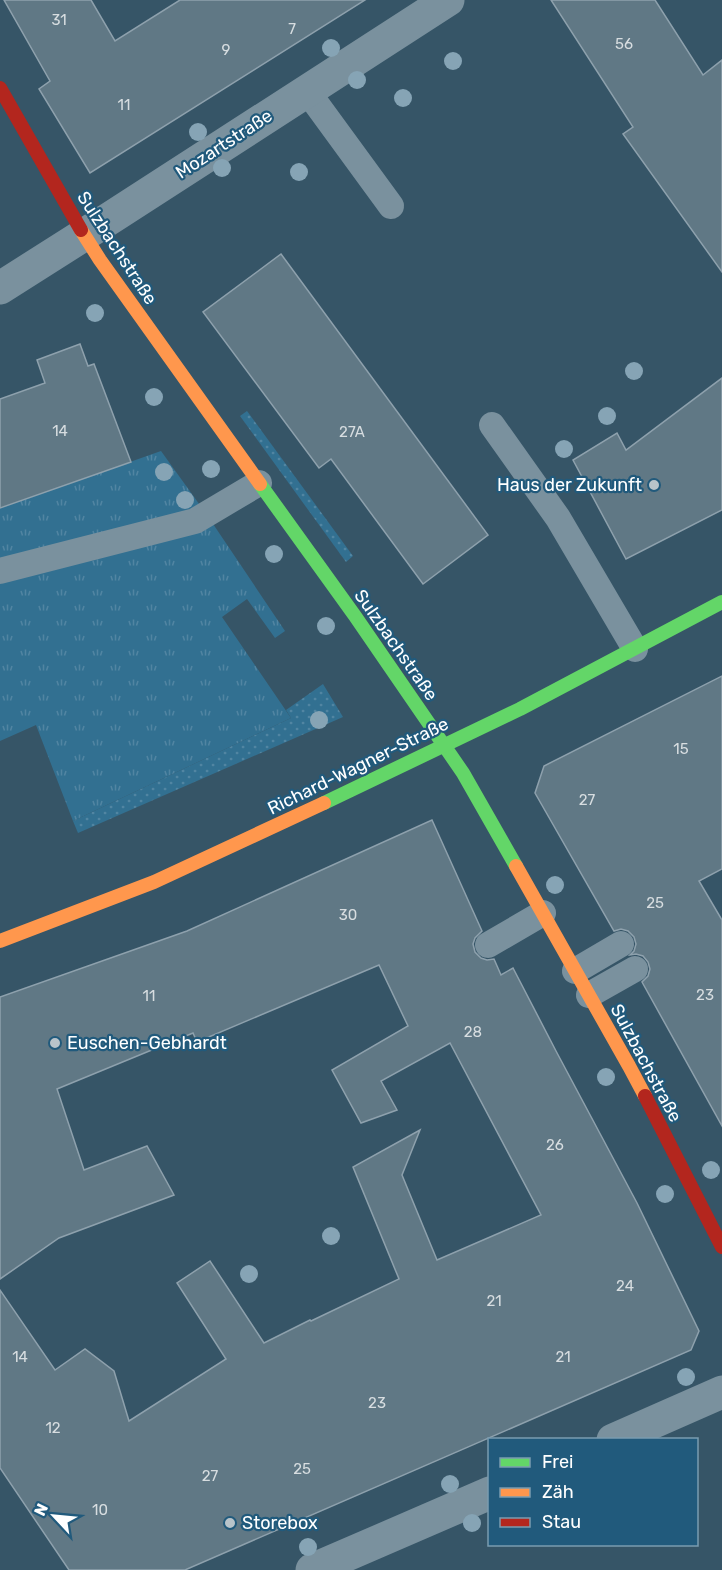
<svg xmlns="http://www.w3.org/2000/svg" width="722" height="1570" font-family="Rubik,sans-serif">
	<defs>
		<pattern id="grass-dots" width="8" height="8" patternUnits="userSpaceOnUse" patternTransform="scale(1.5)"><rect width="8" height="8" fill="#327091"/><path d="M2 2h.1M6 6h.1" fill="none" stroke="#5185a2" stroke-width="1.8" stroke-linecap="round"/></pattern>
		<pattern id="park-tufts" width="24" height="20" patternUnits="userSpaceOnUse" patternTransform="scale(1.5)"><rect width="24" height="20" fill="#327091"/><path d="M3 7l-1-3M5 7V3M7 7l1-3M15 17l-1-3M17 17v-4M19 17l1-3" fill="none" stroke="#5185a2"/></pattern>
	</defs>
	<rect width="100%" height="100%" fill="#365567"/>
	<!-- grass -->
	<g fill="url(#grass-dots)">
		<path d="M 247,411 L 353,556 L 346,562 L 240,416 Z"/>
		<path d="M 323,684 L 343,717 L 78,833 L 73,821 L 291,718 L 286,710 Z"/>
	</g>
	<!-- park -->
	<path fill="url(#park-tufts)" d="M 161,451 L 207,515 L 285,631 L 275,638 L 247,599 L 222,617 L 291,718 L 73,821 L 36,725 L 0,741 L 0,508 Z"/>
	<!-- building -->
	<g fill="#607885" stroke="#8ea1ad" stroke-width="1.5">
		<path d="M 4,0 L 91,0 L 115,41 L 180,0 L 365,0 L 90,173 L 39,89 L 50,81 Z"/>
		<path d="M 551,0 L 655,0 L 703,75 L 722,60 L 722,272 L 623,134 L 633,127 Z"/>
		<path d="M 281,254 L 488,535 L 423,584 L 331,459 L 319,468 L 203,312 Z"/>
		<path d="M 80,344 L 88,366 L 94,364 L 131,462 L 0,508 L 0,399 L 45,383 L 37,360 Z"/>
		<path d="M 722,378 L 722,510 L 626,559 L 573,460 L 617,433 L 626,450 Z"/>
		<path d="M 722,676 L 722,869 L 699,881 L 722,920 L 722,1126 L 642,982 L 648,976 L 650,969 L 648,962 L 643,956 L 636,954 L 630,955 L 634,951 L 636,944 L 634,937 L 628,931 L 621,929 L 614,931 L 535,793 L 544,766 Z"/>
		<path d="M 432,820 L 482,931 L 475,938 L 473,944 L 475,952 L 481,958 L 487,960 L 494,959 L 501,975 L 513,968 L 556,1051 L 637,1203 L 699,1331 L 691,1350 L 185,1570 L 69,1570 L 0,1468 L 0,1290 L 55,1370 L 85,1349 L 114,1371 L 129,1421 L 226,1359 L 177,1283 L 210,1261 L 264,1343 L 310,1320 L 311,1321 L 399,1279 L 353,1167 L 420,1130 L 402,1175 L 437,1260 L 541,1215 L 450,1043 L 381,1081 L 397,1110 L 361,1123 L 332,1070 L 408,1026 L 379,965 L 197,1042 L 193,1033 L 57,1089 L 84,1170 L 147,1146 L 174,1195 L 59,1238 L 0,1279 L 0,997 L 187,931 Z"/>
	</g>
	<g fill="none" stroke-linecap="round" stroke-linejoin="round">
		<!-- lane -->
		<g stroke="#7a919e" stroke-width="26">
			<path d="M 307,91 L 391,206"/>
			<path d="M 492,425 L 558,518 L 635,649"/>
			<path d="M 0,571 L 195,521 L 259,483"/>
			<path d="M 488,945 L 543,913"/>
			<path d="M 575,971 L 621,944"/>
			<path d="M 589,995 L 635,969"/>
		</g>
		<!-- street -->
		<g stroke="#7a919e" stroke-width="33">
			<path d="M 0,288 L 112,217 L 448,0"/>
			<path d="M 613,1440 L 722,1392"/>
			<path d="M 312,1570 L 490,1493"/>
		</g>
		<!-- fast -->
		<g stroke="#63d668" stroke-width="14">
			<path d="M 260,484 L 355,616 L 463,773 L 516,866"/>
			<path d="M 324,803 L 520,709 L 722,602"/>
		</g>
		<!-- slow -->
		<g stroke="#ff974d" stroke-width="14">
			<path d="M 81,230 L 100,260 L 260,484"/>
			<path d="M 516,866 L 629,1066 L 645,1096"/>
			<path d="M 0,941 L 154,882 L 324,803"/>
		</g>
		<!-- jam -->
		<g stroke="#b3261e" stroke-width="14">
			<path d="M 0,88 L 81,230"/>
			<path d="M 645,1096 L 722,1247"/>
		</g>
	</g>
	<!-- trees -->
	<g fill="#86a4b5">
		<circle cx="331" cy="48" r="9"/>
		<circle cx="453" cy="61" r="9"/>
		<circle cx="357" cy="80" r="9"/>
		<circle cx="403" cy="98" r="9"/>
		<circle cx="198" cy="132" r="9"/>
		<circle cx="222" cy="168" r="9"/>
		<circle cx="299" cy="172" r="9"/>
		<circle cx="95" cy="313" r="9"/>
		<circle cx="634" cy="371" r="9"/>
		<circle cx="154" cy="397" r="9"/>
		<circle cx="607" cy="416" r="9"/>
		<circle cx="564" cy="449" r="9"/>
		<circle cx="211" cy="469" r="9"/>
		<circle cx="164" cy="472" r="9"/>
		<circle cx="185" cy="500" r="9"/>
		<circle cx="274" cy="554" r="9"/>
		<circle cx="326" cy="626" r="9"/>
		<circle cx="319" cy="720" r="9"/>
		<circle cx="555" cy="885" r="9"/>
		<circle cx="606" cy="1077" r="9"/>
		<circle cx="711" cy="1170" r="9"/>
		<circle cx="665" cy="1194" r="9"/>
		<circle cx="331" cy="1236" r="9"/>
		<circle cx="249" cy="1274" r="9"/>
		<circle cx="686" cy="1377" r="9"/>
		<circle cx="450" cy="1484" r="9"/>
		<circle cx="472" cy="1523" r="9"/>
		<circle cx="308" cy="1547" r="9"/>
	</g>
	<!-- markers -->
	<g fill="#b9c4ca" stroke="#215a7c" stroke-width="2">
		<circle cx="654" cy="485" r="6"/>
		<circle cx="55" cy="1043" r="6"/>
		<circle cx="230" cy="1523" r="6"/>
	</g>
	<g text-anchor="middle" stroke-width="4.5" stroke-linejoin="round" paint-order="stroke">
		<!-- number labels -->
		<g font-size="15" fill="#d7dde0">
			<text x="59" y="25">31</text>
			<text x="292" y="34">7</text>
			<text x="624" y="49">56</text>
			<text x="226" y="55">9</text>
			<text x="124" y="110">11</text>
			<text x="60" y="436">14</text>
			<text x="352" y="437">27A</text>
			<text x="681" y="754">15</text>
			<text x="587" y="805">27</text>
			<text x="655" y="908">25</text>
			<text x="348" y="920">30</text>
			<text x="705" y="1000">23</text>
			<text x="149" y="1001">11</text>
			<text x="473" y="1037">28</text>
			<text x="555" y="1150">26</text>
			<text x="625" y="1291">24</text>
			<text x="494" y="1306">21</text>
			<text x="20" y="1362">14</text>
			<text x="563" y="1362">21</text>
			<text x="377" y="1408">23</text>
			<text x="53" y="1433">12</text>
			<text x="302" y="1474">25</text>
			<text x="210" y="1481">27</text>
			<text x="100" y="1515">10</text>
		</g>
		<!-- street labels -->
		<g font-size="18" fill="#fff" stroke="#215a7c">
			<text transform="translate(224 144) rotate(-33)" y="6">Mozartstraße</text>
			<text transform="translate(117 248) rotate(57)" y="6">Sulzbachstraße</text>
			<text transform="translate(396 645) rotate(55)" y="6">Sulzbachstraße</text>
			<text transform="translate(358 766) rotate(-26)" y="6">Richard-Wagner-Straße</text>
			<text transform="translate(646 1063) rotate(62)" y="6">Sulzbachstraße</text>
		</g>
		<!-- poi labels -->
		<g font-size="18" fill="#fff" stroke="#215a7c" text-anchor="start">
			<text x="642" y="491" text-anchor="end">Haus der Zukunft</text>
			<text x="67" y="1049">Euschen-Gebhardt</text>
			<text x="242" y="1529">Storebox</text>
		</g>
	</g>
	<!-- legend -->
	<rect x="488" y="1438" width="210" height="108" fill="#215a7c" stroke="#7a9cb0" stroke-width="1.5"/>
	<rect x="500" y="1458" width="30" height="9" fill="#63d668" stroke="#7a9cb0" stroke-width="1.5"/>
	<text x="542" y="1468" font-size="18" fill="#ffffff">Frei</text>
	<rect x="500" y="1488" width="30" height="9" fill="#ff974d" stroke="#7a9cb0" stroke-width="1.5"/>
	<text x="542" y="1498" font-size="18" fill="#ffffff">Zäh</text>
	<rect x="500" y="1518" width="30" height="9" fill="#b3261e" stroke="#7a9cb0" stroke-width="1.5"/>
	<text x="542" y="1528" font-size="18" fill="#ffffff">Stau</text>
	<!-- north arrow -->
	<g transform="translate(54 1516) rotate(296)" stroke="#215a7c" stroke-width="4.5" paint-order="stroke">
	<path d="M0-4.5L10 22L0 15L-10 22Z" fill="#ffffff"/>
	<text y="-9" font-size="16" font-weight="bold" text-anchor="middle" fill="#ffffff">N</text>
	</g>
</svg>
